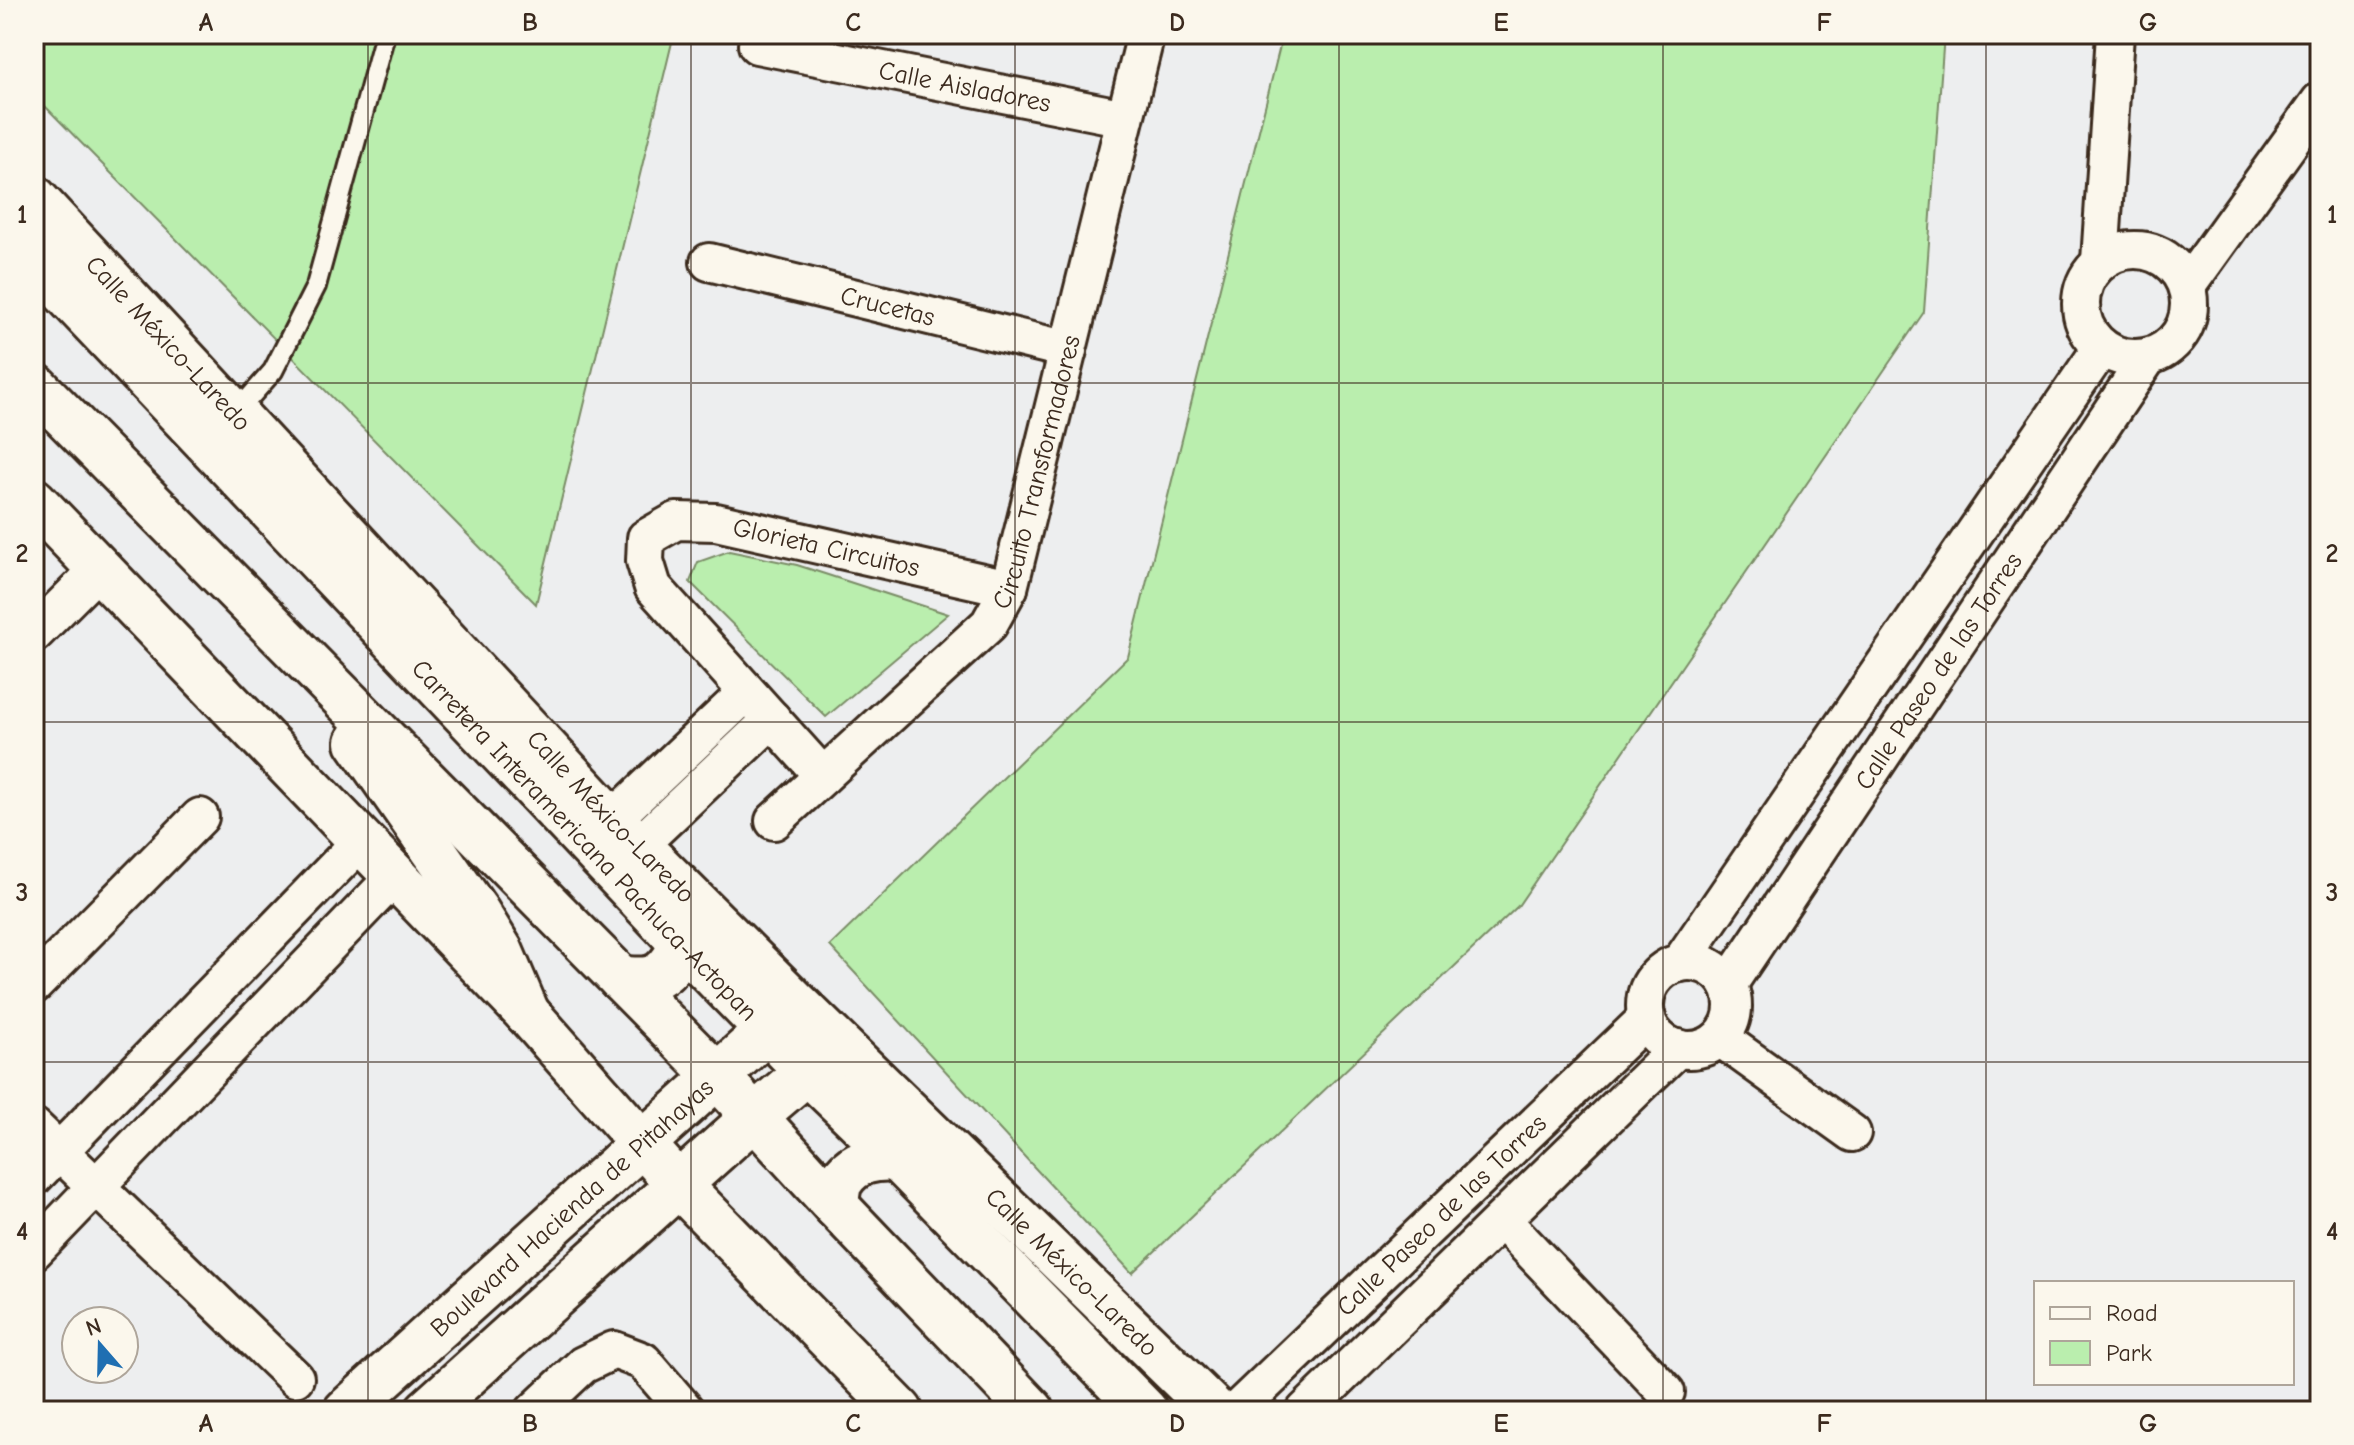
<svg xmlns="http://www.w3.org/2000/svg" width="2354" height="1445" font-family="'Comic Neue',sans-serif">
	<rect width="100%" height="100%" fill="#edeeef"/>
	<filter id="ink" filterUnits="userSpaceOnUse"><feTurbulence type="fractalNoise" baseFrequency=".0125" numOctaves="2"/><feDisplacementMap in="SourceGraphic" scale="16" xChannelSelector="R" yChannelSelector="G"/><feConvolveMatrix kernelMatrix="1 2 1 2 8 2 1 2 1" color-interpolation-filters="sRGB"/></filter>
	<g filter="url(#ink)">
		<!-- green -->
		<g fill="#baeeae" stroke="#7a8c66" stroke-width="2">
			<path d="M 34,34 L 674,34 L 536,604 L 34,95 Z"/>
			<path d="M 1283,34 L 1944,34 L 1924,312 L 1518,906 L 1132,1273 L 830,946 L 1128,657 Z"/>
			<path d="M 729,551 L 797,565 L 948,614 L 826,717 L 690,582 L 698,562 Z"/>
		</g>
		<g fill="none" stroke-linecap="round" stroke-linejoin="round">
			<defs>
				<path id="service" d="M 234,415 L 273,371 L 316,286 L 385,34"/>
				<g id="minor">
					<path id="s1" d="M 757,45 L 1125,118"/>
					<circle cx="2135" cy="304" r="54"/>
					<path d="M 2100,261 L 2115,34"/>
					<path id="s2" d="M 709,262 L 1068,350"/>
					<path d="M 2187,286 L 2320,101"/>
					<path d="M 34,634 L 99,569"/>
					<path id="s3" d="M 823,776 L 653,587 L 645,561 L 646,538 L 676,521 L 716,522 L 1009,588"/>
					<path d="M 612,820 L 746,693"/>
					<path id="s4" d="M 774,821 L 989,624 L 1009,588 L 1146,34"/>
					<path d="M 638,846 L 772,719"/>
					<circle cx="1689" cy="1006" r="44"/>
					<path d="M 1680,963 L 2102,347"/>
					<path d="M 34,985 L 200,817"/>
					<path id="s5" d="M 1728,985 L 2148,357"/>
					<path d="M 1720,1038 L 1852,1133"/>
					<path d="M 34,1127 L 295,1378"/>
					<path d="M 34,1177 L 361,841"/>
					<path d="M 1502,1220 L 1666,1392"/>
					<path d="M 34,1251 L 395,876"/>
					<path d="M 534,1411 L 583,1365 L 614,1350 L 643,1361 L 686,1411"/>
					<path id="s6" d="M 1236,1411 L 1647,1018"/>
					<path d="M 1305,1411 L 1678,1048"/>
				</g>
				<g id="tertiary">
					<path id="s7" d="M 34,198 L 612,820 L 795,1002 L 1215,1411"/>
					<path d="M 34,501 L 527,1013 L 679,1185 L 900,1411"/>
					<path id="s8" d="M 346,1411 L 768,1030 L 793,1003"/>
					<path d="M 427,1411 L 755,1116 L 835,1048"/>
				</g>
				<g id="primary">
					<path id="s9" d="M 34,260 L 681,942 L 807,1071 L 898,1159 L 1145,1411"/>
					<path d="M 114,320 L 193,371"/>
					<path d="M 34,385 L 717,1076 L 836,1206 L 1032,1411"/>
					<path d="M 358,742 L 475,909 L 500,950 L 527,1013"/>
					<path d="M 621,979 C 631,979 642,981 652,978 C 679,970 687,927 696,904"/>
					<path d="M 836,1206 C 837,1198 837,1187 841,1181 C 854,1160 876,1157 898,1159"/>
				</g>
			</defs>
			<!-- service casing -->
			<use href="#service" stroke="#3b2a1e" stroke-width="24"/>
			<!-- minor casing -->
			<use href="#minor" stroke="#3b2a1e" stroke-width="42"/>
			<!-- tertiary casing -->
			<use href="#tertiary" stroke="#3b2a1e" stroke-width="50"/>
			<!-- primary casing -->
			<use href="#primary" stroke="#3b2a1e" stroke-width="50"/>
			<!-- service -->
			<use href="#service" stroke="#fbf7ec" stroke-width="18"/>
			<!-- minor -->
			<use href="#minor" stroke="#fbf7ec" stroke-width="36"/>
			<!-- tertiary -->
			<use href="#tertiary" stroke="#fbf7ec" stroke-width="44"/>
			<!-- primary -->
			<use href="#primary" stroke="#fbf7ec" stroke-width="44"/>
		</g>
	</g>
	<!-- grid -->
	<path fill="none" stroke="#3b2a1e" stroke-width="2" stroke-opacity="0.55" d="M 368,34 L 368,1411M 691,34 L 691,1411M 1015,34 L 1015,1411M 1339,34 L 1339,1411M 1663,34 L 1663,1411M 1986,34 L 1986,1411M 34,383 L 2320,383M 34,722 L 2320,722M 34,1062 L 2320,1062"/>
	<g text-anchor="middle" stroke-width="7" stroke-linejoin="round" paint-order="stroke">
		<!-- street labels -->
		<g font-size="26" fill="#3b2a1e" stroke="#fbf7ec">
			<text dy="9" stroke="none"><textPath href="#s1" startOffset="212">Calle Aisladores</textPath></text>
			<text dy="9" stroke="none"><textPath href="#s2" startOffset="184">Crucetas</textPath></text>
			<text dy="9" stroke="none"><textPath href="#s7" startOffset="198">Calle México-Laredo</textPath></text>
			<text dy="9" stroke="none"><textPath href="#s4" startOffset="452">Circuito Transformadores</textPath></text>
			<text dy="9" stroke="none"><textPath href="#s3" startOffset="492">Glorieta Circuitos</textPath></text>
			<text dy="9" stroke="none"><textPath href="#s5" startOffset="378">Calle Paseo de las Torres</textPath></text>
			<text dy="9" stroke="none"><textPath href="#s7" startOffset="846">Calle México-Laredo</textPath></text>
			<text dy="9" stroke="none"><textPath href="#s9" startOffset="800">Carretera Interamericana Pachuca-Actopan</textPath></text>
			<text dy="9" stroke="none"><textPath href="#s8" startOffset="304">Boulevard Hacienda de Pitahayas</textPath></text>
			<text dy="9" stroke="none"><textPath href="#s6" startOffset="284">Calle Paseo de las Torres</textPath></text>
			<text dy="9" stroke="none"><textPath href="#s7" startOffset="1494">Calle México-Laredo</textPath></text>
		</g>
	</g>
	<!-- margin -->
	<rect width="2354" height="1445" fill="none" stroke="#fbf7ec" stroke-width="88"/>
	<!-- legend -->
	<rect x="2034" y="1281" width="260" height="104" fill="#fbf7ec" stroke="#aea59a" stroke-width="2"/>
	<rect x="2050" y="1307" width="40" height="12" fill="#fbf7ec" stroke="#aea59a" stroke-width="2"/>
	<text x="2106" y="1321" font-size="24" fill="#3b2a1e">Road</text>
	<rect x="2050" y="1341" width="40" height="24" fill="#baeeae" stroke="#aea59a" stroke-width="2"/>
	<text x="2106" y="1361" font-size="24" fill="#3b2a1e">Park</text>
	<!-- north arrow -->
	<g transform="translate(100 1345) rotate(340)"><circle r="38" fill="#fbf7ec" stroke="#aea59a" stroke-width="2"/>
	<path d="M0-6L14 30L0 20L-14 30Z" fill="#1f6fb2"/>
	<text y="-12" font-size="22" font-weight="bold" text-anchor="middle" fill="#3b2a1e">N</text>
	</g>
	<rect x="44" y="44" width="2266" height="1357" fill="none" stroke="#3b2a1e" stroke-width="3"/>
	<g font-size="26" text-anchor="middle" font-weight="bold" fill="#3b2a1e">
		<text x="206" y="31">A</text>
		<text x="530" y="31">B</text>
		<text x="853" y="31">C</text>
		<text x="1177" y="31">D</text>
		<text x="1501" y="31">E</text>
		<text x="1824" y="31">F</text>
		<text x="2148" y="31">G</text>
		<text x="22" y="223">1</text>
		<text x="2332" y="223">1</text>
		<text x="22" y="562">2</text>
		<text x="2332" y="562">2</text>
		<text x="22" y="901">3</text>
		<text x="2332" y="901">3</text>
		<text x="22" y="1240">4</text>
		<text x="2332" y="1240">4</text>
		<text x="206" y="1432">A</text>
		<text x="530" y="1432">B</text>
		<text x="853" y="1432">C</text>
		<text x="1177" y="1432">D</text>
		<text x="1501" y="1432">E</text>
		<text x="1824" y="1432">F</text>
		<text x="2148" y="1432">G</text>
	</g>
</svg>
